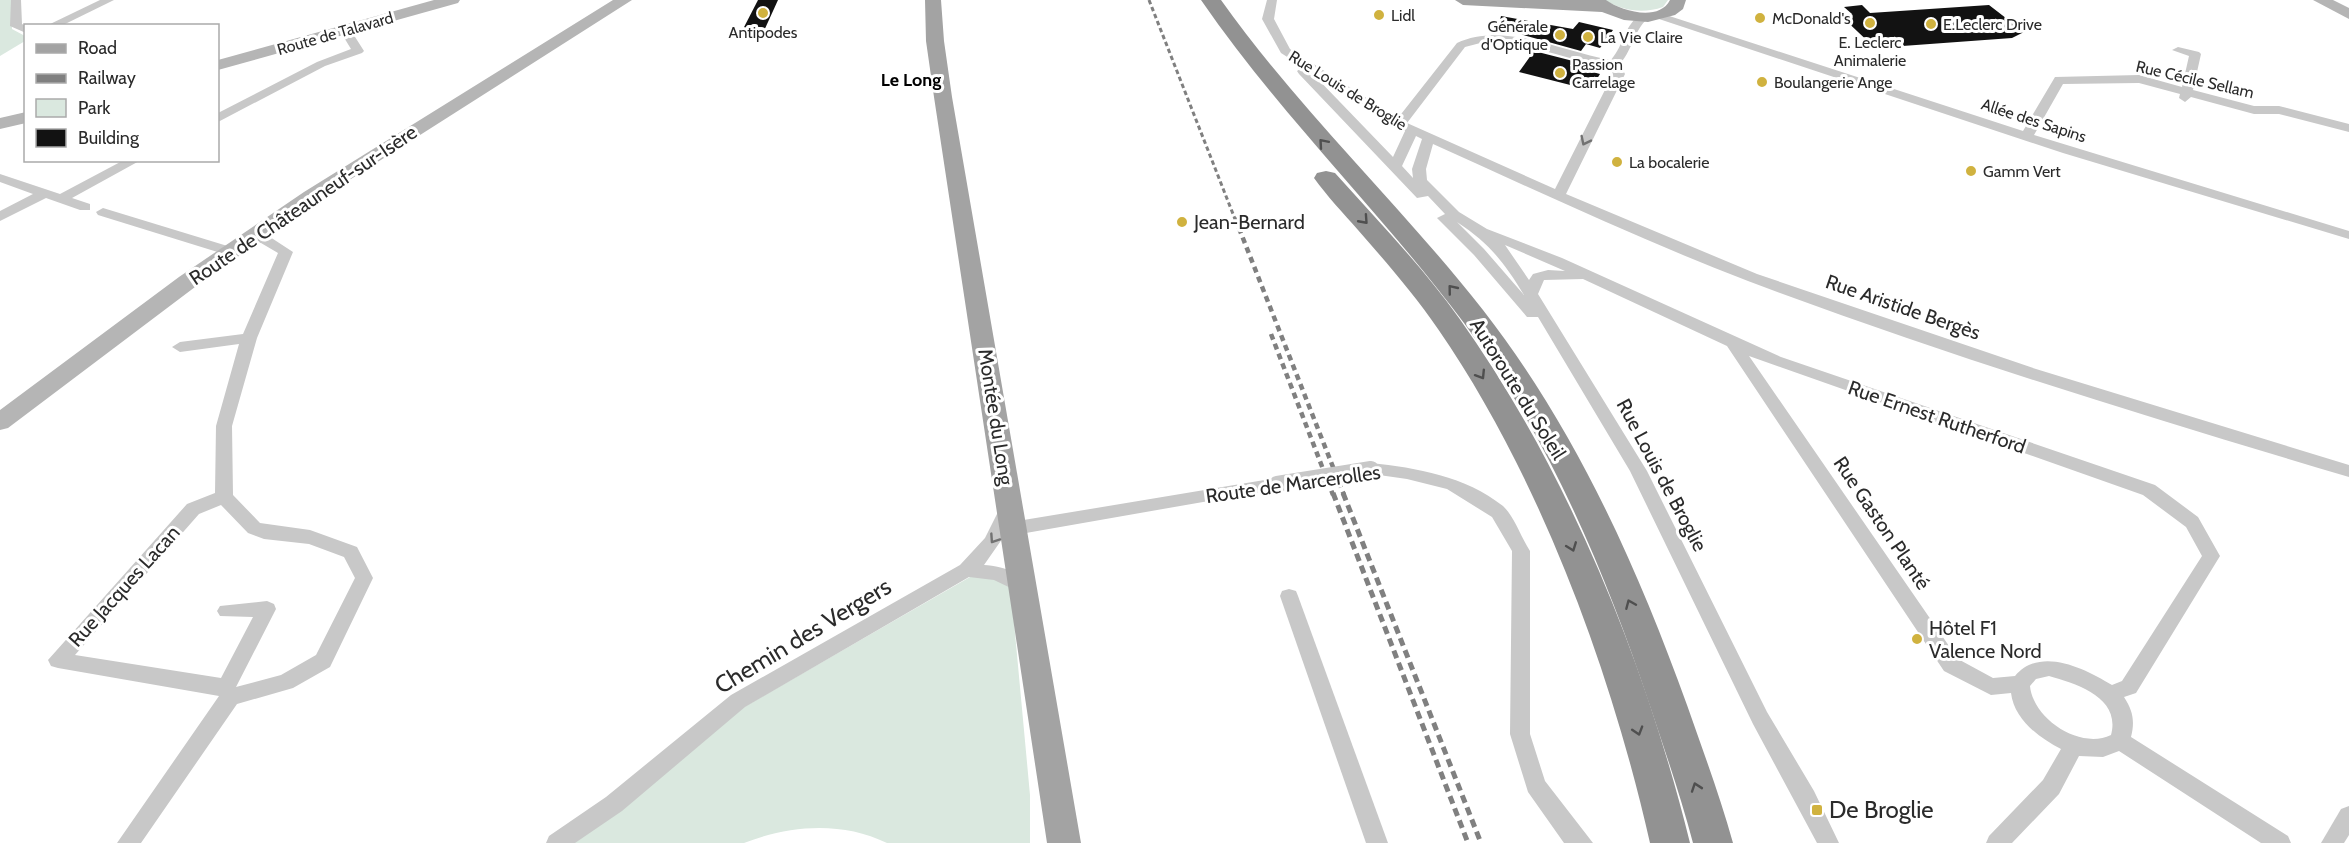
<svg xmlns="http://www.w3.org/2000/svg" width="2349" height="843" font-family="Cabin,sans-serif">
	<rect width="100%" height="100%" fill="#fff"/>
	<!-- green -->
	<g fill="#dae8df">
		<path d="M 0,0 L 11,0 L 12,29 L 25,36 L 25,41 L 0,56 Z"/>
		<path d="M 1605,0 L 1668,0 L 1663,7 C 1643,14 1623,11 1605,0 Z"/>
		<path d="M 980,576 L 1007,581 L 1011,590 L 1030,795 L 1030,843 L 887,843 C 842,821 790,825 744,843 L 573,843 L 739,710 L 970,577 Z"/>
	</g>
	<!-- building -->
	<g fill="#121212">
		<path d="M 758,0 L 778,0 L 763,33 L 741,33 Z"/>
		<path d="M 1862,5 L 1870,13 L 1989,5 L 2024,32 L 2012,38 L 1875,48 L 1840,15 L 1852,14 L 1844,7 Z"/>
		<path d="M 1501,16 L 1573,29 L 1579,22 L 1613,30 L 1600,48 L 1586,44 L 1581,51 L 1498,28 Z"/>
		<path d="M 1534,51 L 1573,61 L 1570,66 L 1600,74 L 1590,90 L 1519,72 Z"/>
	</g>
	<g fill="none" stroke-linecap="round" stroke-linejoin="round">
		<!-- street -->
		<g fill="#c8c8c8" fill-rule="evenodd">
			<path d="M 11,0 L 21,0 L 22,24 L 26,26 L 26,33 L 10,26 Z"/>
			<path d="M 100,0 L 114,0 L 61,26 L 46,26 Z"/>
			<path d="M 1267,0 L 1277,0 L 1274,19 L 1290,49 L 1398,118 L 1457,43 C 1504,21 1562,52 1611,60 C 1625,43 1622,30 1640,14 L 1648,14 L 1648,18 C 1633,32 1634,47 1620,64 L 1625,74 L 1566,194 L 1757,274 L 2036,369 L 2349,465 L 2349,477 C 2147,417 1945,355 1748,281 C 1641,240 1537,191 1433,144 L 1426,169 L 1427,180 L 1459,212 L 1487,229 L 1562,258 L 1781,357 L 2155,485 L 2198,517 L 2220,556 L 2136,693 L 2124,697 C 2133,711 2135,721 2131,737 L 2288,836 L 2291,843 L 2261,843 L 2119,751 L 2103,757 L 2079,756 L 2059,794 L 2012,843 L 1986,843 L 1989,836 L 2043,780 L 2061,749 C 2039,738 2014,719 2011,693 L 1991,695 L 1944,671 L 1727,346 L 1583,279 L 1544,280 L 1538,294 L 1647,471 L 1767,712 L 1814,791 L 1839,843 L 1817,843 L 1753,724 L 1630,471 L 1538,317 L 1527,317 L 1474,255 L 1437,218 L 1445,214 L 1428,196 L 1417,198 L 1299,74 L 1297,71 L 1303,67 L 1281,53 L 1262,19 ZM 1488,41 C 1530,43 1568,60 1609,67 L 1613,74 L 1555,189 L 1407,123 L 1465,47 ZM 1312,73 L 1405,131 L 1393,157 ZM 1416,136 L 1422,139 L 1412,169 L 1413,178 L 1402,166 ZM 1457,222 C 1489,243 1504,262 1524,295 L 1484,249 ZM 1505,245 L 1565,271 L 1548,270 L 1533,274 L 1529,280 ZM 1749,356 L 2143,495 L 2186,527 L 2202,556 L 2122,681 L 2112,685 C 2084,668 2040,646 2015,676 L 1993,678 L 1958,659 ZM 2049,676 C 2078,684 2121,698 2111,735 C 2080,750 2033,719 2030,686 L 2036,679 Z"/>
			<path d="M 1657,12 L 2023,131 L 2055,77 L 2139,75 L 2182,87 L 2189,56 L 2172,50 L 2178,47 L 2199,52 L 2201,54 L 2193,90 L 2254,106 L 2279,106 L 2349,124 L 2349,132 L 2279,114 L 2254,114 L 2191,97 L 2185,102 L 2179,98 L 2180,94 L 2139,83 L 2063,84 L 2034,135 L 2349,231 L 2349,239 L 2063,153 L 1653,17 L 1651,15 Z"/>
			<path d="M 342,29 L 350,29 L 364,51 L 362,53 L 325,66 L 218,122 L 218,113 L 317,62 L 351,49 L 340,31 Z"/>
			<path d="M 124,160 L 141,160 L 72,198 L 90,204 L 90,210 L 80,210 L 46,198 L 0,221 L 0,211 L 33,194 L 0,182 L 0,174 L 60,194 Z"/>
			<path d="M 103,208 L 234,248 L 236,251 L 229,255 L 224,254 L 98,215 L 96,212 Z"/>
			<path d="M 250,233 L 270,237 L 293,252 L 257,338 L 232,426 L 233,495 L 260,523 L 310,530 L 357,547 L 373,578 L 330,667 L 293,688 L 237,704 L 141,843 L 117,843 L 219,696 L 58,668 L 51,666 L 48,660 L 187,504 L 215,493 L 216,426 L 239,344 L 180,352 L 172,347 L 180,342 L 243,334 L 278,253 L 261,243 L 245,240 L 245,234 ZM 221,505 L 248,533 L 264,539 L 309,544 L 344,557 L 355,578 L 316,655 L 281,675 L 236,687 L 276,609 L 274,604 L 267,601 L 220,606 L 217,611 L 220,616 L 253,617 L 221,678 L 75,655 L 199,514 Z"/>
			<path d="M 1371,463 C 1417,468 1465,476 1503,506 C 1513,515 1520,534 1527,546 L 1530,551 L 1530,734 L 1545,781 L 1593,843 L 1564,843 L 1528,792 L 1510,734 L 1512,551 L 1492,517 L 1447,489 L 1407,479 L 1365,473 L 1362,469 L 1365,465 Z"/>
			<path d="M 1277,478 L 1283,480 L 1286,484 L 1283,488 L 1014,535 L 1007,532 L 984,565 C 999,566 1025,572 1032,587 L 1030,592 L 1023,594 L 994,580 L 969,577 L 745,707 L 622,811 L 575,843 L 546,843 L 549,836 L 606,797 L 731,695 L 960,565 L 985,538 L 1001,506 L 1013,506 L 1016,511 L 1012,522 Z"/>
			<path d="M 1289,589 L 1296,591 L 1298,596 L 1388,843 L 1366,843 L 1280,596 L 1282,591 Z"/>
			<path d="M 2349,806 L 2349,835 L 2344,843 L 2321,843 L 2341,809 Z"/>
		</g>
		<!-- secondary -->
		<g fill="#b5b5b5" fill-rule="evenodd">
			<path d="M 434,0 L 460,0 L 458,3 L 218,70 L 218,60 Z"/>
			<path d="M 613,0 L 632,0 L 318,200 L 195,287 L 8,428 L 0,430 L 0,410 L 179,277 L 304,192 Z"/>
			<path d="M 2313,0 L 2333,0 L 2349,8 L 2349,19 Z"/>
			<path d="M 26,112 L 26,123 L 0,129 L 0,118 Z"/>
		</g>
		<!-- primary -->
		<g fill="#a3a3a3" fill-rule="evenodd">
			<path d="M 925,0 L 941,0 L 944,41 L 952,97 L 1081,843 L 1047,843 L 934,97 L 926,41 Z"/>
			<path d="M 1455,0 L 1606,0 C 1621,11 1659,22 1670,0 L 1686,0 L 1683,9 L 1675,15 L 1648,22 L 1624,20 L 1602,12 L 1463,5 Z"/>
		</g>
		<!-- highway -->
		<g fill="#929292" fill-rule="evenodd">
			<path d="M 1201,0 L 1221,0 C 1300,111 1399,203 1483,310 C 1575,428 1637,566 1687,705 C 1703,751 1720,796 1733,843 L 1693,843 C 1681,797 1665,751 1650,706 C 1605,571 1549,438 1464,323 C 1381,212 1280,115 1201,0 Z"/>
			<path d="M 1326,171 L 1335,173 C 1377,220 1422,266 1459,318 C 1568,471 1645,661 1690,843 L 1650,843 C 1611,670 1539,475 1438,329 C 1414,294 1386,262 1358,230 C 1343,213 1327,196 1314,178 L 1317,173 Z"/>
		</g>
		<!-- rail-far2 -->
		<path stroke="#808080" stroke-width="3" stroke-dasharray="4.5 3" stroke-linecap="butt" d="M 1149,0 L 1235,219"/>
		<!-- rail-far1 -->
		<g stroke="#808080" stroke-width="4.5" stroke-dasharray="6 4.5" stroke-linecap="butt">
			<path d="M 1235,218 L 1344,495"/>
			<path d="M 1271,334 L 1333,495"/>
		</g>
		<!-- rail -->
		<g stroke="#808080" stroke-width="5" stroke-dasharray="8 5" stroke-linecap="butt">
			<path d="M 1333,493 L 1468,843"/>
			<path d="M 1343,493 L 1481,843"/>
		</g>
		<!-- street-bridge -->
		<path stroke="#c8c8c8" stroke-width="16" d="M 1277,484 L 1371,469"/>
	</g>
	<!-- one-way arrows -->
	<defs><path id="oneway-chevron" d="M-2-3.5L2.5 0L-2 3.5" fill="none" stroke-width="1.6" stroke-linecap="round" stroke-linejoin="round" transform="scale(1.5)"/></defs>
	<g stroke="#727272">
		<use href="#oneway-chevron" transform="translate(1585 141) rotate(116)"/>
		<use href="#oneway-chevron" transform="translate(994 539) rotate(124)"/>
	</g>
	<g stroke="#4f4f4f">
		<use href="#oneway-chevron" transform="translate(1323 143) rotate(-131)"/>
		<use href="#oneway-chevron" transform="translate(1364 220) rotate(48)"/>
		<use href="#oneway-chevron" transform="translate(1452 289) rotate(-129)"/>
		<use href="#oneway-chevron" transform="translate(1481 375) rotate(58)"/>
		<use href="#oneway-chevron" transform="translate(1572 547) rotate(69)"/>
		<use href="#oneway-chevron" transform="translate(1630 604) rotate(-113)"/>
		<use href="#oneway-chevron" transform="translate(1638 731) rotate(73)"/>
		<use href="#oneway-chevron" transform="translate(1696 787) rotate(-109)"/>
	</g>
	<!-- markers -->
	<g fill="#d0b23f" stroke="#fff" stroke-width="2">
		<circle cx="763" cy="13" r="6"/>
		<circle cx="1379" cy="15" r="6"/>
		<circle cx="1760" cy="18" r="6"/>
		<circle cx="1870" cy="23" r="6"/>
		<circle cx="1931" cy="24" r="6"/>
		<circle cx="1560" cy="35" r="6"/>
		<circle cx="1588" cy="37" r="6"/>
		<circle cx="1560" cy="73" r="6"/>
		<circle cx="1762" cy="82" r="6"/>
		<circle cx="1617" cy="162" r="6"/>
		<circle cx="1971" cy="171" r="6"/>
		<circle cx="1182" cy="222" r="6"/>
		<circle cx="1917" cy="639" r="6"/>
		<rect x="1811" y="804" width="12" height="12" rx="3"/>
	</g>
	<g text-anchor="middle" stroke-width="6" stroke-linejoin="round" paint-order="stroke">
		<!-- far-poi labels -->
		<g font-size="16" fill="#2b2b2b" stroke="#fff" text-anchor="start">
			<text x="1391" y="21">Lidl</text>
			<text x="1772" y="24">McDonald's</text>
			<text x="1943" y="30">E.Leclerc Drive</text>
			<text x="1548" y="32" text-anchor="end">Générale<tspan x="1548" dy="18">d'Optique</tspan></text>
			<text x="763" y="38" text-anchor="middle">Antipodes</text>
			<text x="1600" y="43">La Vie Claire</text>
			<text x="1870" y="48" text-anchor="middle">E. Leclerc<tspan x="1870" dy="18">Animalerie</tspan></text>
			<text x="1572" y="70">Passion<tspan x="1572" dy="18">Carrelage</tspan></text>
			<text x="1774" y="88">Boulangerie Ange</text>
			<text x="1629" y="168">La bocalerie</text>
			<text x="1983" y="177">Gamm Vert</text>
		</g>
		<!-- far-street labels -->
		<g font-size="16" fill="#2b2b2b" stroke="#fff">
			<text transform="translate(335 33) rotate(-16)" y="6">Route de Talavard</text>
			<text transform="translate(2195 79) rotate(13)" y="6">Rue Cécile Sellam</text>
			<text transform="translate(1348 90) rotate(32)" y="6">Rue Louis de Broglie</text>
			<text transform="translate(2034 120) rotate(18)" y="6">Allée des Sapins</text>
		</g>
		<!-- far-quarter labels -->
		<g font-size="18" font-weight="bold" fill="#000" stroke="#fff">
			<text x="911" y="86">Le Long</text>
		</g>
		<!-- street labels -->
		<g font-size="20" fill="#2b2b2b" stroke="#fff">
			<text transform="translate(303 205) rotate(-34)" y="7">Route de Châteauneuf-sur-Isère</text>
			<text transform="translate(1903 307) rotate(19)" y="7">Rue Aristide Bergès</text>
			<text transform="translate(1518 389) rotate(58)" y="7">Autoroute du Soleil</text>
			<text transform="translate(996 417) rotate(81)" y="7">Montée du Long</text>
			<text transform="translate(1937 417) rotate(19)" y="7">Rue Ernest Rutherford</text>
			<text transform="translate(1662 475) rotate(62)" y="7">Rue Louis de Broglie</text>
			<text transform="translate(1293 484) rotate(-8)" y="7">Route de Marcerolles</text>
			<text transform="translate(1882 523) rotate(56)" y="7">Rue Gaston Planté</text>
			<text transform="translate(124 586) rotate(-48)" y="7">Rue Jacques Lacan</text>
		</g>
		<!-- poi labels -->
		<g font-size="20" fill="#2b2b2b" stroke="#fff" text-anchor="start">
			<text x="1194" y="229">Jean-Bernard</text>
			<text x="1929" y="635">Hôtel F1<tspan x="1929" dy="23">Valence Nord</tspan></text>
		</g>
		<!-- near-street labels -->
		<g font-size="24" fill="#2b2b2b" stroke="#fff">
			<text transform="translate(803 636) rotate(-31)" y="8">Chemin des Vergers</text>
		</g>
		<!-- near-poi labels -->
		<g font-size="24" fill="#2b2b2b" stroke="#fff" text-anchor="start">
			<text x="1829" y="818">De Broglie</text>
		</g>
	</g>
	<!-- legend -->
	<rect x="24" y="24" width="195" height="138" fill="#ffffff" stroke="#aaaaaa" stroke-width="1.5"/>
	<rect x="36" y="44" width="30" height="9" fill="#a3a3a3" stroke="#aaaaaa" stroke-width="1.5"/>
	<text x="78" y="54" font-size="18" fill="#2b2b2b">Road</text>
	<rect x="36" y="74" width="30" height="9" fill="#808080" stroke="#aaaaaa" stroke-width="1.5"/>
	<text x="78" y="84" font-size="18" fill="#2b2b2b">Railway</text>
	<rect x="36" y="99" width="30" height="18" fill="#dae8df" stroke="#aaaaaa" stroke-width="1.5"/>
	<text x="78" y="114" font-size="18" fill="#2b2b2b">Park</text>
	<rect x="36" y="129" width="30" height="18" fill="#121212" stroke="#aaaaaa" stroke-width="1.5"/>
	<text x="78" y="144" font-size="18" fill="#2b2b2b">Building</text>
</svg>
